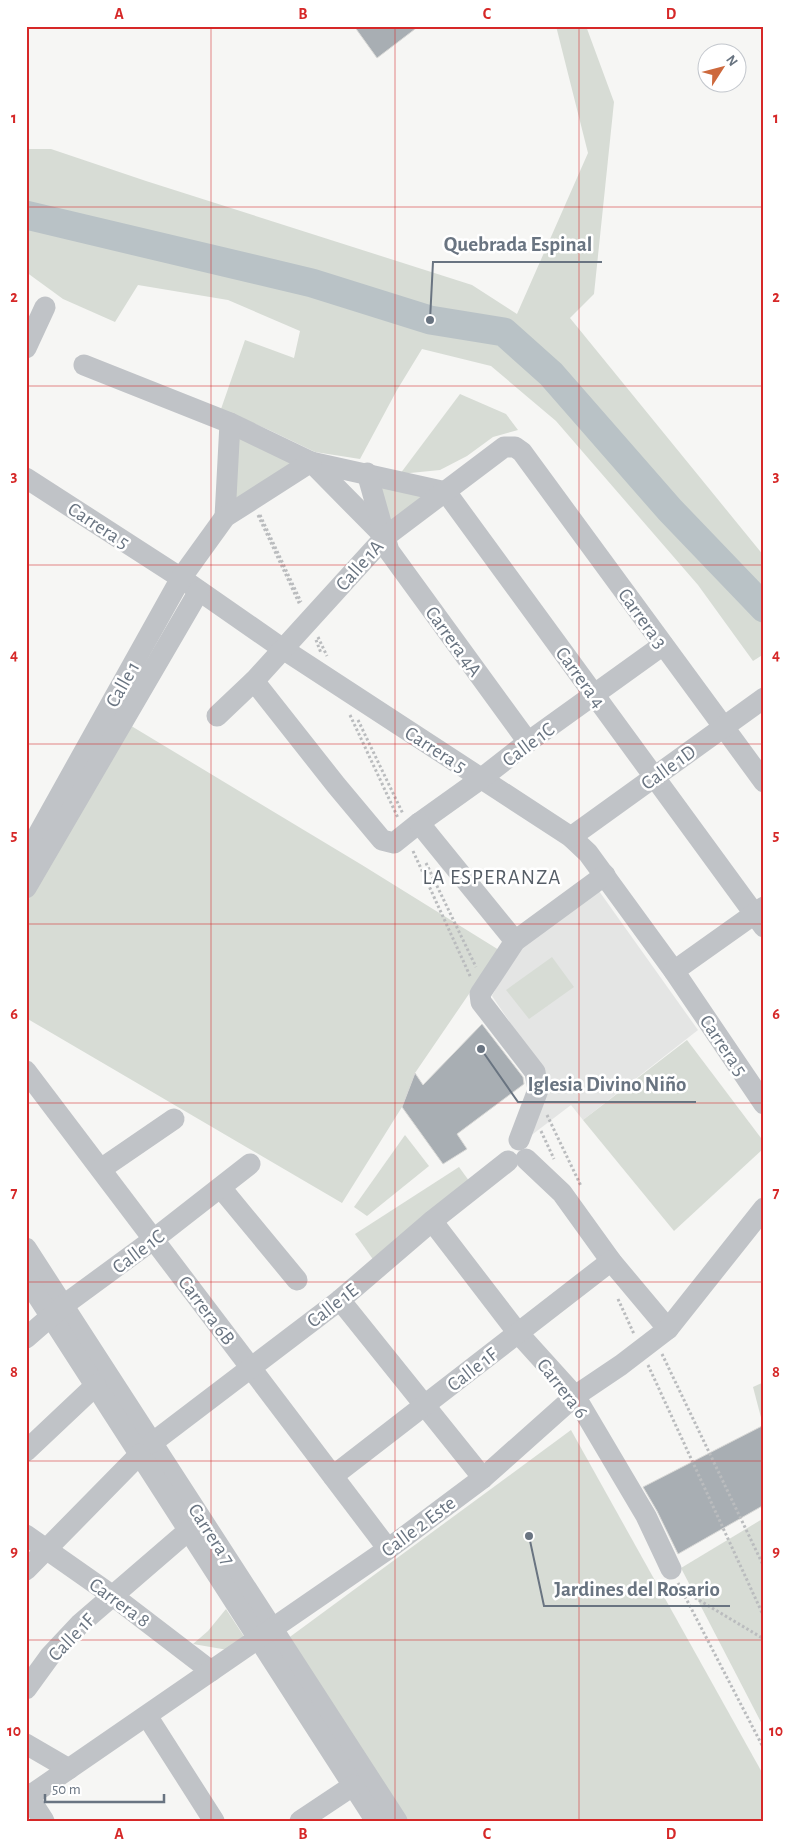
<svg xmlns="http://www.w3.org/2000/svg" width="790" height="1847" font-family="'Alegreya Sans',sans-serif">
	<rect width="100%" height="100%" fill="#f6f6f4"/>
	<!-- built -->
	<path fill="#e4e5e4" d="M 594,884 L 698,1030 L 583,1120 L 571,1105 L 529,1137 L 550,1084 L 533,1056 L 492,996 L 523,938 Z"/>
	<!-- green -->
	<g fill="#d7dcd5">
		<path d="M 556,26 L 586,26 L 614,102 L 594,294 L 570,318 L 764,556 L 764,654 L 753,661 L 698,585 L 556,421 L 491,366 L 422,349 L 397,390 L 360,459 L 315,452 L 269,430 L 221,409 L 245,340 L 294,358 L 300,331 L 228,300 L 138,285 L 115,322 L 63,299 L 26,272 L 26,149 L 51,149 L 146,181 L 472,285 L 517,314 L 588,153 Z"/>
		<path d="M 460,394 L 506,414 L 518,430 L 493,437 L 467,456 L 440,470 L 400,474 Z"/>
		<path d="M 236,432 L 294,463 L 233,504 Z"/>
		<path d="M 373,480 L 432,492 L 386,524 Z"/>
		<path d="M 128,724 L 362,865 L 499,950 L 415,1073 L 402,1107 L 342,1203 L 26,1018 L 26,904 Z"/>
		<path d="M 552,957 L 574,987 L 529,1019 L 506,990 Z"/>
		<path d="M 687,1040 L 764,1142 L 764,1148 L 674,1231 L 583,1120 Z"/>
		<path d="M 405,1135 L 429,1166 L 367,1216 L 354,1207 Z"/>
		<path d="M 459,1167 L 472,1185 L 377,1265 L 355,1234 Z"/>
		<path d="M 764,1382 L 764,1429 L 753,1387 Z"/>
		<path d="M 571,1430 L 764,1776 L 764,1821 L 405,1821 L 283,1642 Z"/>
		<path d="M 764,1518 L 764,1728 L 681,1568 Z"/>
		<path d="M 226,1609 L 245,1638 L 228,1650 L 193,1644 L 208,1631 Z"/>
	</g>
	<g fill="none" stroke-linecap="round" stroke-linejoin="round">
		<!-- river -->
		<path stroke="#b9c2c6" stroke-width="29" d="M 26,215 L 312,283 L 430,320 L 504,332 L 551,374 L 670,510 L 764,608"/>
	</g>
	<!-- building -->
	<g fill="#a8aeb3" stroke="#d8d8d6">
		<path d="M 354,26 L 419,26 L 377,58 Z"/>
		<path d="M 482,1024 L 523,1077 L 524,1084 L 457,1134 L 467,1149 L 443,1164 L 402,1107 L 415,1073 L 423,1085 Z"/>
		<path d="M 764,1425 L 764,1505 L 678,1554 L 657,1511 L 643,1487 Z"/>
	</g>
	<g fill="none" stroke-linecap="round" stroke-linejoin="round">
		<!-- path -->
		<g stroke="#babcbe" stroke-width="3" stroke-dasharray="2.5 2.5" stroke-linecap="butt">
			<path d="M 258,515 L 300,605"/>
			<path d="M 260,515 L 301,602"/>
			<path d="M 318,637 L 327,656"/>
			<path d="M 316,640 L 321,653"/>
			<path d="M 350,715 L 398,818"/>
			<path d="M 358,720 L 403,814"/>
			<path d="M 413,851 L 471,978"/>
			<path d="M 426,863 L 476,967"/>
			<path d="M 547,1115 L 581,1186"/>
			<path d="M 541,1131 L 554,1159"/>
			<path d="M 618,1299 L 634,1334"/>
			<path d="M 662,1354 L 764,1567"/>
			<path d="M 648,1365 L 764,1617"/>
			<path d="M 678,1583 L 764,1749"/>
			<path d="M 682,1590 L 764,1639"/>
		</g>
		<!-- minor -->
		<g stroke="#c0c3c7" stroke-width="21">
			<path d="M 26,348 L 45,307"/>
			<path d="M 84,365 L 230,423 L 311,462 L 446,492 L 764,927"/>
			<path d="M 311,462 L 385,537"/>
			<path d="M 367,473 L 389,551 L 528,742"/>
			<path d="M 26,478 L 181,578 L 283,649 L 571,837 L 588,853 L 674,971 L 764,1104"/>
			<path d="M 225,517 L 230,423"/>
			<path d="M 254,681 L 336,785 L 382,840 L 394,843 L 419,823 L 482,778 L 528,742 L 663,645"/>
			<path d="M 217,716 L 254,681 L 385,537 L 504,447 L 515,447 L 522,452 L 764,782"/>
			<path d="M 419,823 L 515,941"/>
			<path d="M 571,837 L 764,698"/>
			<path d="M 26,856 L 181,578 L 225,517 L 311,462"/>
			<path d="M 26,888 L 199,591"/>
			<path d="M 674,971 L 764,907"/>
			<path d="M 26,1071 L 388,1549"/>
			<path d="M 519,1140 L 538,1090 L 535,1072 L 481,1002 L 480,994 L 515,941 L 605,875"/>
			<path d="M 526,1159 L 562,1193 L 611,1261 L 668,1329"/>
			<path d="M 101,1169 L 174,1119"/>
			<path d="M 221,1188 L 297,1280"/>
			<path d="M 432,1221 L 518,1333 L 575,1396 L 646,1516 L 671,1569"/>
			<path d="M 26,1248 L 397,1821"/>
			<path d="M 26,1278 L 376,1821"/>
			<path d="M 340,1300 L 483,1478"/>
			<path d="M 26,1338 L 64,1305 L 154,1239 L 250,1164"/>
			<path d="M 152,1443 L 340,1300 L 432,1221 L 508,1161"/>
			<path d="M 26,1451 L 96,1385"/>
			<path d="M 333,1476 L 611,1261"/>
			<path d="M 26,1535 L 113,1596 L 211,1671"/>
			<path d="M 26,1570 L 140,1454"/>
			<path d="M 26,1689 L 50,1656 L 80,1624 L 189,1530"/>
			<path d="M 147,1716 L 214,1821"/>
			<path d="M 26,1744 L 69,1769"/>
			<path d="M 26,1793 L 44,1821"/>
			<path d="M 28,1797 L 388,1549 L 483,1478 L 575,1396 L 621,1365 L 668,1329 L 764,1208"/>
			<path d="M 300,1821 L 354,1785"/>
		</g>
	</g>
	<!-- grid -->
	<path fill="none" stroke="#d62828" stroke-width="1" stroke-opacity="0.55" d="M 211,26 L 211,1821M 395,26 L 395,1821M 579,26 L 579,1821M 26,207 L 764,207M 26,386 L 764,386M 26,565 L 764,565M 26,744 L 764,744M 26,924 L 764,924M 26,1103 L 764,1103M 26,1282 L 764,1282M 26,1461 L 764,1461M 26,1640 L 764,1640"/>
	<g text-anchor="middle" stroke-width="5" stroke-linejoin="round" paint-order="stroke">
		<!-- street labels -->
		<g font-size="20" fill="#697481" stroke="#fff">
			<text transform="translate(99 525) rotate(33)" y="7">Carrera 5</text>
			<text transform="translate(359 565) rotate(-48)" y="7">Calle 1A</text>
			<text transform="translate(643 618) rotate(54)" y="7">Carrera 3</text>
			<text transform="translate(454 641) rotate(54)" y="7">Carrera 4A</text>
			<text transform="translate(581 677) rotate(54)" y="7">Carrera 4</text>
			<text transform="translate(122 684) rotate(-61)" y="7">Calle 1</text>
			<text transform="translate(528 744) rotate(-37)" y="7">Calle 1C</text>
			<text transform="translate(436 749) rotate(33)" y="7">Carrera 5</text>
			<text transform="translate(668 767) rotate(-36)" y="7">Calle 1D</text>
			<text transform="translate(724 1045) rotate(56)" y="7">Carrera 5</text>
			<text transform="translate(138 1251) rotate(-37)" y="7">Calle 1C</text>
			<text transform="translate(332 1305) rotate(-38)" y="7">Calle 1E</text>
			<text transform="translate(207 1310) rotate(53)" y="7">Carrera 6B</text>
			<text transform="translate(472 1369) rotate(-38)" y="7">Calle 1F</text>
			<text transform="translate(563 1388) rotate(52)" y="7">Carrera 6</text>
			<text transform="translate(418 1526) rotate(-37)" y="7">Calle 2 Este</text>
			<text transform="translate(212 1534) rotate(57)" y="7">Carrera 7</text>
			<text transform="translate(120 1602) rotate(36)" y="7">Carrera 8</text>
			<text transform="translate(71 1637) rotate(-46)" y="7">Calle 1F</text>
		</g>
		<!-- neighbourhood labels -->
		<g font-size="21" letter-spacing="1" fill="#565e67" stroke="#fff">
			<text x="492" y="884">LA ESPERANZA</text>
		</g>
	</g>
	<!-- callouts -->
	<path fill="none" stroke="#697481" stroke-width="2" d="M430 320L433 262H602M481 1049L518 1102H696M529 1536L544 1606H730"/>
	<g fill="#697481" stroke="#fff" stroke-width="2">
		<circle cx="430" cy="320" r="5"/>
		<circle cx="481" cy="1049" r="5"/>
		<circle cx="529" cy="1536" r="5"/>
	</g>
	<g font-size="21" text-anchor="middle" font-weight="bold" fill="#697481" stroke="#fff" stroke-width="5" stroke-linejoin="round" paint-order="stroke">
		<text x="518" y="251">Quebrada Espinal</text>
		<text x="607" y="1091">Iglesia Divino Niño</text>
		<text x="637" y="1596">Jardines del Rosario</text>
	</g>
	<!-- border -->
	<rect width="790" height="1847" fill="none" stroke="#ffffff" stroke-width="55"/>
	<!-- north arrow -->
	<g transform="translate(722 68) rotate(54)"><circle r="24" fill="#ffffff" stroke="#c3c7cd"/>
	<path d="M0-4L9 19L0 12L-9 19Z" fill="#cd693d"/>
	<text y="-8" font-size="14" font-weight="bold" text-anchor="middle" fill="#697481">N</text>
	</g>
	<!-- scale -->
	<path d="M45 1794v8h119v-8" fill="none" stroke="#697481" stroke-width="2.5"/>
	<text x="52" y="1794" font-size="15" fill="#697481" stroke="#ffffff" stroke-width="4" paint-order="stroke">50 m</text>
	<rect x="28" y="28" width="734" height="1792" fill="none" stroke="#d62828" stroke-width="2"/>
	<g font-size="16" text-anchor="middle" font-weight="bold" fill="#d62828">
		<text x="119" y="19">A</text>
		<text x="303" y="19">B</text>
		<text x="487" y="19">C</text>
		<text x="671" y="19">D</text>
		<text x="14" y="123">1</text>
		<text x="776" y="123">1</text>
		<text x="14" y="302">2</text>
		<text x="776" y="302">2</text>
		<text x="14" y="481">3</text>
		<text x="776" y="481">3</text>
		<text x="14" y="660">4</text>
		<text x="776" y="660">4</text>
		<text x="14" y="840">5</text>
		<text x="776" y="840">5</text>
		<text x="14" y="1019">6</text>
		<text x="776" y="1019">6</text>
		<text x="14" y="1198">7</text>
		<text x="776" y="1198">7</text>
		<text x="14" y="1377">8</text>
		<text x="776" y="1377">8</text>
		<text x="14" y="1556">9</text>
		<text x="776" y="1556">9</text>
		<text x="14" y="1736">10</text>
		<text x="776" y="1736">10</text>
		<text x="119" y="1839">A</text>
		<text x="303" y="1839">B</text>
		<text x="487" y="1839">C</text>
		<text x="671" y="1839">D</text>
	</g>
</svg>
